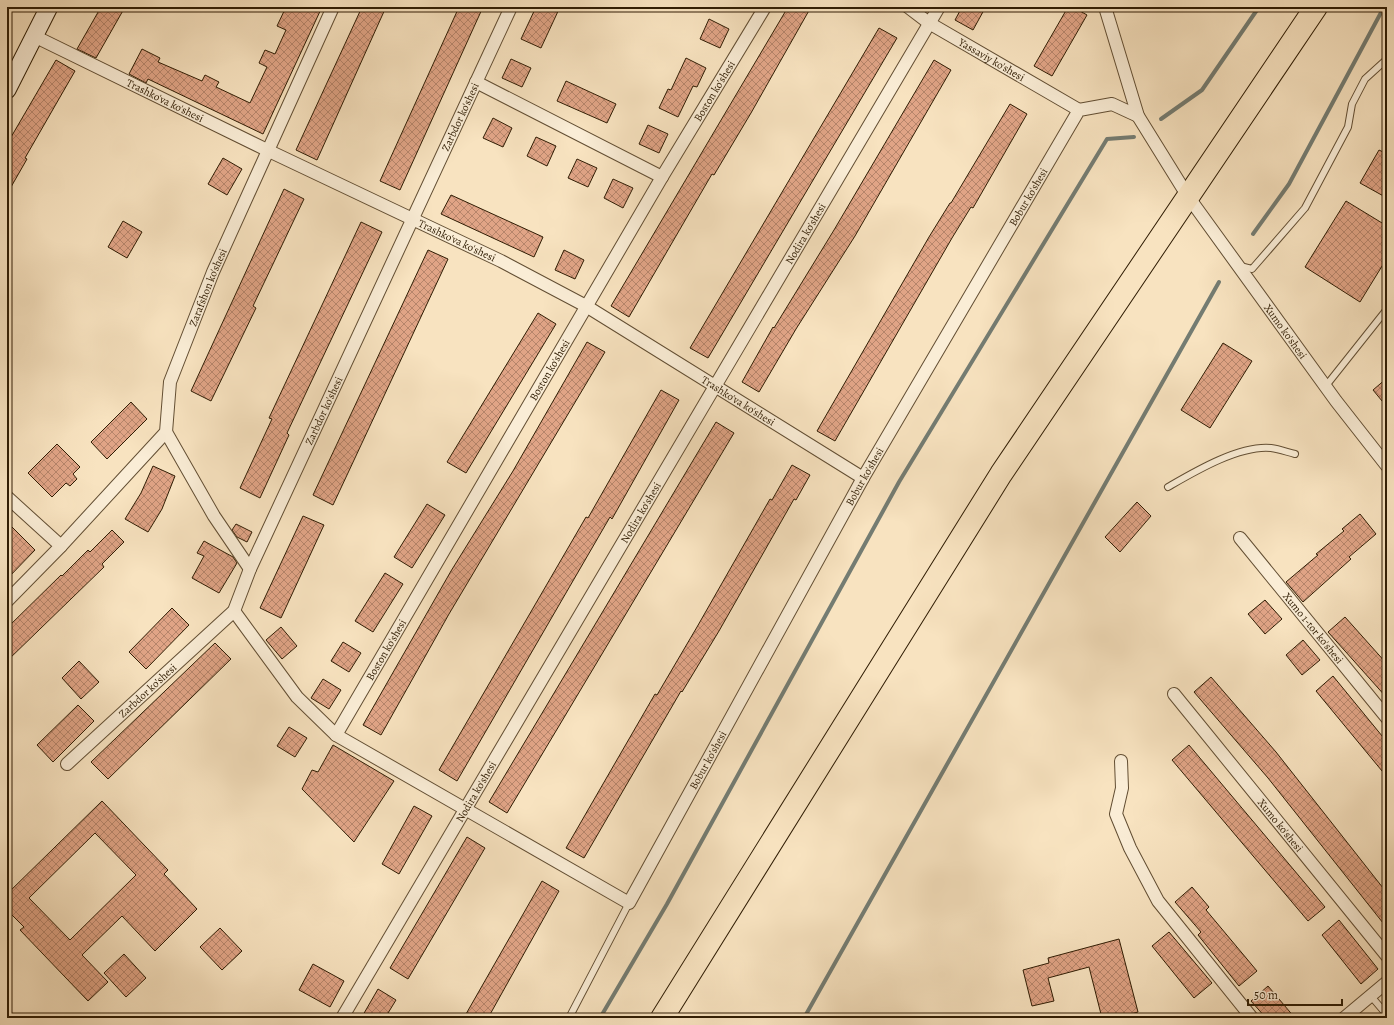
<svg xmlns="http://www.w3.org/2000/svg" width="1394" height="1025" font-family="Alegreya,serif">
	<defs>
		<pattern id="building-cross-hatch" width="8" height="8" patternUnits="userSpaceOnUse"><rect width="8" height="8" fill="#e0a486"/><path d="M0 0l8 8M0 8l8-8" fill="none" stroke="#b6856b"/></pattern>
	</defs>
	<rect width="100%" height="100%" fill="#f8e3c0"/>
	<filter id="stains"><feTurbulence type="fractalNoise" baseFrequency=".005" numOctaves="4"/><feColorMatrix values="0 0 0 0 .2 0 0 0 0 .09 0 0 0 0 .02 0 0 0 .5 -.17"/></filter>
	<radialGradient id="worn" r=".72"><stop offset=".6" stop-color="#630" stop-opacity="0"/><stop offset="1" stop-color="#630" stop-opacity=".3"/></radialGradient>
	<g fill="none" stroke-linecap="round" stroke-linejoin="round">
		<!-- stream -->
		<g stroke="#747c72" stroke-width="4">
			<path d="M 1161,119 L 1202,90 L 1259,7"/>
			<path d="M 1253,234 L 1289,184 L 1384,7"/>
			<path d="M 600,1018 L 667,904 L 899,482 L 1107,139 L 1134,137"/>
			<path d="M 804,1018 L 1219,282"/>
		</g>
	</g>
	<!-- building -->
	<g fill="url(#building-cross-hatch)" stroke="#301d04" fill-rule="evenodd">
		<path d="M 101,7 L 125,7 L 96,58 L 77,49 Z"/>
		<path d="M 286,7 L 322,7 L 263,134 L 148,79 L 146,83 L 129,74 L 142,49 L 160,58 L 158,62 L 202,81 L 205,75 L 219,82 L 216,87 L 250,103 L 267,67 L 259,63 L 265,50 L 275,54 L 286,30 L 277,26 Z"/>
		<path d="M 362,7 L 386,7 L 317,160 L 296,150 Z"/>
		<path d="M 459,7 L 483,7 L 400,190 L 380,181 Z"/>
		<path d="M 536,7 L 560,7 L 541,48 L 521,39 Z"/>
		<path d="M 788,7 L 811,7 L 751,113 L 714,175 L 712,174 L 629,317 L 611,306 Z"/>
		<path d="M 962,7 L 979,7 L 984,10 L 973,30 L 955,20 Z"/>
		<path d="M 1068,7 L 1073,7 L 1087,15 L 1052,76 L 1034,66 Z"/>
		<path d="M 709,19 L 729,29 L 720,48 L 700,39 Z"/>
		<path d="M 879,28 L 897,38 L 708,358 L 690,348 Z"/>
		<path d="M 686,58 L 706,68 L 697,87 L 693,86 L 678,117 L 659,108 L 668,89 L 671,90 Z"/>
		<path d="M 511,59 L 531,68 L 522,87 L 502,78 Z"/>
		<path d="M 56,60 L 75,71 L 25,158 L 27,159 L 7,194 L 7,144 Z"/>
		<path d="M 934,60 L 951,70 L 855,236 L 796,329 L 759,392 L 742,382 L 773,327 L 774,328 L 834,230 Z"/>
		<path d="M 566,81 L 616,104 L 607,123 L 557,101 Z"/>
		<path d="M 1010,104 L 1027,114 L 973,208 L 971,207 L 952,238 L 835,441 L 817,431 L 929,237 L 950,203 L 951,203 Z"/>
		<path d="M 493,118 L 512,128 L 503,147 L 483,138 Z"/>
		<path d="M 648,125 L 668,134 L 659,153 L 639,144 Z"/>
		<path d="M 536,137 L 556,146 L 547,166 L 527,156 Z"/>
		<path d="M 1379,150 L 1387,154 L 1387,198 L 1360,183 Z"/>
		<path d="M 223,158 L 242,169 L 227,195 L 208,184 Z"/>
		<path d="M 577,159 L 597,168 L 588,187 L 568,178 Z"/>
		<path d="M 613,179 L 633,188 L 623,208 L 604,198 Z"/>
		<path d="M 284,189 L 304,199 L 253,306 L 256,308 L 211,401 L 191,391 Z"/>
		<path d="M 451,195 L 543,237 L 534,257 L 441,214 Z"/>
		<path d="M 1346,201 L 1387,226 L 1387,258 L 1360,302 L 1305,267 Z"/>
		<path d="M 123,221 L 142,232 L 127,258 L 108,247 Z"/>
		<path d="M 361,222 L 382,232 L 287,433 L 289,435 L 260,498 L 240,488 L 272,419 L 269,418 Z"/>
		<path d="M 428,250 L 448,259 L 333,505 L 313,495 Z"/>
		<path d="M 564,250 L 584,260 L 575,279 L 555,270 Z"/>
		<path d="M 538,313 L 556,324 L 466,473 L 447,462 Z"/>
		<path d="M 587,342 L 605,352 L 449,614 L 381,735 L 363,725 L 451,571 L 513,471 Z"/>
		<path d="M 1223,343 L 1252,361 L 1210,428 L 1181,410 Z"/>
		<path d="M 1387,378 L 1387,407 L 1373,390 Z"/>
		<path d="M 661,390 L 679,400 L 612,519 L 610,517 L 457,781 L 439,770 L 586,517 L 588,518 Z"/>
		<path d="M 131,402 L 147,419 L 107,459 L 91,442 Z"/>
		<path d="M 716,422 L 734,433 L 507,813 L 489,802 Z"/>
		<path d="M 57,444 L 80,467 L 73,474 L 77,479 L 70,486 L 66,483 L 52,497 L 28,473 Z"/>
		<path d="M 792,465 L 810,475 L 796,500 L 794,499 L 719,631 L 682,692 L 681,691 L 584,858 L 566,848 L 655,694 L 657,695 L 697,627 L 770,499 L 772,500 Z"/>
		<path d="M 153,466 L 175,476 L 162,509 L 148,532 L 125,519 L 141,493 Z"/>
		<path d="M 1137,502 L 1151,516 L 1120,552 L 1105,537 Z"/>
		<path d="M 427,504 L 445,515 L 412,568 L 394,557 Z"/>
		<path d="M 1360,514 L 1376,534 L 1349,557 L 1351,559 L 1303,602 L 1286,582 L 1318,555 L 1316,554 L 1344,531 L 1342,529 Z"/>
		<path d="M 303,516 L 324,525 L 281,618 L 260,608 Z"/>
		<path d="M 7,522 L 35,550 L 7,579 Z"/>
		<path d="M 236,524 L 252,532 L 247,542 L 237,537 L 232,530 Z"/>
		<path d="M 112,530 L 124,542 L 102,564 L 104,567 L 7,661 L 7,628 L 61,575 L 62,576 L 88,550 L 90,552 Z"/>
		<path d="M 204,541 L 233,557 L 237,563 L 219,593 L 192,578 L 204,556 L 197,553 Z"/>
		<path d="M 385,573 L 403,584 L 373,632 L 355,621 Z"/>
		<path d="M 1265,600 L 1282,619 L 1265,634 L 1248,614 Z"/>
		<path d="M 172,608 L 189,625 L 146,669 L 129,652 Z"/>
		<path d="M 1345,617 L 1387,664 L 1387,698 L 1328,632 Z"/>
		<path d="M 281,627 L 297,646 L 282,659 L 266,640 Z"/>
		<path d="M 1303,640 L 1320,660 L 1302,675 L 1286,655 Z"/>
		<path d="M 343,642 L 361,653 L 349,672 L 331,661 Z"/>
		<path d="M 215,643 L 231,659 L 108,779 L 91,762 Z"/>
		<path d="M 79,661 L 99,682 L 81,699 L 62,678 Z"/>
		<path d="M 1333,676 L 1387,742 L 1387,777 L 1316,691 Z"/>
		<path d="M 1211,677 L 1276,752 L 1387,893 L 1387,928 L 1268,778 L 1194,692 Z"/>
		<path d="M 323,679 L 341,690 L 329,709 L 311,698 Z"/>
		<path d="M 78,705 L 94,721 L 53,762 L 37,745 Z"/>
		<path d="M 289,727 L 307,738 L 295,757 L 277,746 Z"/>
		<path d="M 333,745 L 394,781 L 354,842 L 302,789 L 312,770 L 318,772 Z"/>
		<path d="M 1189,745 L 1325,907 L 1308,921 L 1172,760 Z"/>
		<path d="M 102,801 L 168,870 L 164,874 L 197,909 L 155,951 L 122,916 L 82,955 L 108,982 L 88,1001 L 20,930 L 24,927 L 7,910 L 7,894 ZM 95,833 L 136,875 L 70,940 L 29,898 Z"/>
		<path d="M 414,806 L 432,816 L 399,874 L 382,864 Z"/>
		<path d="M 467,837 L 485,848 L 408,979 L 390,968 Z"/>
		<path d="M 542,881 L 559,891 L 488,1018 L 473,1018 L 466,1014 Z"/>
		<path d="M 1192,887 L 1209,907 L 1206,910 L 1257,971 L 1239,986 L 1198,935 L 1201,932 L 1175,902 Z"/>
		<path d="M 1339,920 L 1378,969 L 1361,984 L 1322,935 Z"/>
		<path d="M 220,928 L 242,951 L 222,970 L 200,947 Z"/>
		<path d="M 1169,932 L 1212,983 L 1194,998 L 1152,946 Z"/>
		<path d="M 1119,939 L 1138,1012 L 1115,1018 L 1102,1018 L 1089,967 L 1048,978 L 1054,1001 L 1032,1006 L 1023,970 L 1049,963 L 1048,958 Z"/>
		<path d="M 124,954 L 146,978 L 126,997 L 104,973 Z"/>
		<path d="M 313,964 L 344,981 L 330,1007 L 299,990 Z"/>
		<path d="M 1268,986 L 1295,1018 L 1266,1018 L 1251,1001 Z"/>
		<path d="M 378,989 L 396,1000 L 385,1018 L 369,1018 L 363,1015 Z"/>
	</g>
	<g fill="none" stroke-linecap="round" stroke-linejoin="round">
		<defs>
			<g id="lane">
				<path d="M 1240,266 L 1252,269 L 1305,208 L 1348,127 L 1352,104 L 1365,79 L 1387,59"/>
				<path d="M 1325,387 L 1387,309"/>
				<path d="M 1168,487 C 1194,472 1239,445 1271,448 C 1279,449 1287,452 1295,454"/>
				<path d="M 1370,995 L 1387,1015"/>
				<path d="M 569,1018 L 629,903"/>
			</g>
			<g id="street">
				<path id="s1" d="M 908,7 L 929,23 L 1079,110"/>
				<path id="s2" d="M 1105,7 L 1138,116 L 1187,195 L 1336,401 L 1387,466"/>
				<path id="s3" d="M 34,36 L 269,151 L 501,261 L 586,306 L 863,478"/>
				<path d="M 476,82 L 662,177"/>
				<path d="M 166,432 L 214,516 L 250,569"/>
				<path d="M 7,497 L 61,546"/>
				<path id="s4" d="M 1240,538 L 1387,718"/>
				<path id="s5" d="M 7,601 L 61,546 L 166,432 L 170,382 L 213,272 L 333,7"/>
				<path id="s6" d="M 234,611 L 297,697 L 336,735 L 629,903 L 863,478 L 1079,110 L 1112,104 L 1138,116"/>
				<path id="s7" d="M 1174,694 L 1387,956"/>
				<path id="s8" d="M 336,735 L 662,177 L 765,7"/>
				<path d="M 1121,761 L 1122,788 L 1116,814 L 1130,848 L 1158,901 L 1252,1018"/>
				<path id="s9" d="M 67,764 L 234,611 L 250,569 L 511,7"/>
				<path id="s10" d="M 342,1018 L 939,7"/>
				<path d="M 1344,1018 L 1387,982"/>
			</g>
			<path id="secondary" d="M 7,90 L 49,7"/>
			<path id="highway" d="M 662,1018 L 1001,474 L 1316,7"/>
		</defs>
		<!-- lane casing -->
		<use href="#lane" stroke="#624e33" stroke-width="8"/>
		<!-- street casing -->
		<use href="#street" stroke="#624e33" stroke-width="14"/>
		<!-- secondary casing -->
		<use href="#secondary" stroke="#301d04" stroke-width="19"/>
		<!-- highway casing -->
		<use href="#highway" stroke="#301d04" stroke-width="24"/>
		<!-- lane -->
		<use href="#lane" stroke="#faedd6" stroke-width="6"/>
		<!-- street -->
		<use href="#street" stroke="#faedd6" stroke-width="12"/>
		<!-- secondary -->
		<use href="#secondary" stroke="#faedd6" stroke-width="17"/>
		<!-- highway -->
		<use href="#highway" stroke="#f8e3c0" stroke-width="22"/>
	</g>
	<g text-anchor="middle" stroke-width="4" stroke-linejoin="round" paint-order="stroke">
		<!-- street labels -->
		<g font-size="11" fill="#301d04" stroke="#faedd6">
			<text dy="4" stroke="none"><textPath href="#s1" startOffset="99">Yassaviy ko'shesi</textPath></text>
			<text dy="4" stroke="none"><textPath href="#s8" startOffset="747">Boston ko'shesi</textPath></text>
			<text dy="4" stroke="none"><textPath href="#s3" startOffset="146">Trashko'va ko'shesi</textPath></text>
			<text dy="4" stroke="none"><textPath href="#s9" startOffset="770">Zarbdor ko'shesi</textPath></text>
			<text dy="4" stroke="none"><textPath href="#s6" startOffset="1310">Bobur ko'shesi</textPath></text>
			<text dy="4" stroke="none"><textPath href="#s10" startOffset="911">Nodira ko'shesi</textPath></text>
			<text dy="4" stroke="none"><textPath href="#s3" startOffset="470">Trashko'va ko'shesi</textPath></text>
			<text dy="4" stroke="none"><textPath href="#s5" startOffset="384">Zarafshon ko'shesi</textPath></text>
			<text dy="4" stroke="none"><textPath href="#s2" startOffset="375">Xumo ko'shesi</textPath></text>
			<text dy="4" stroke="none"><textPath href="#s8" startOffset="423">Boston ko'shesi</textPath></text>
			<text dy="4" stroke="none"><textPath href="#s3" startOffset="794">Trashko'va ko'shesi</textPath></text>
			<text dy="4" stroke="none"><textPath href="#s9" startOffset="446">Zarbdor ko'shesi</textPath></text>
			<text dy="4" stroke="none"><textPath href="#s6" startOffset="986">Bobur ko'shesi</textPath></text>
			<text dy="4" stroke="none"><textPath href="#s10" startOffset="587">Nodira ko'shesi</textPath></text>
			<text dy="4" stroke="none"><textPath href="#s4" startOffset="116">Xumo 1-tor ko'shesi</textPath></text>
			<text dy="4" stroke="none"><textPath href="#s8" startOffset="99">Boston ko'shesi</textPath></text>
			<text dy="4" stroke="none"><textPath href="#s9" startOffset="109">Zarbdor ko'shesi</textPath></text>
			<text dy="4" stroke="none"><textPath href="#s6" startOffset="662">Bobur ko'shesi</textPath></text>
			<text dy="4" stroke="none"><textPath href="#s10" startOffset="263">Nodira ko'shesi</textPath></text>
			<text dy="4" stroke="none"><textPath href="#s7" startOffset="169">Xumo ko'shesi</textPath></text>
		</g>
	</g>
	<!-- margin -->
	<rect width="1394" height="1025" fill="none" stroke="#f8e3c0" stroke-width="24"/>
	<rect x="8" y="8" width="1378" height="1009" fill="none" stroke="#301d04" stroke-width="2"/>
	<rect x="12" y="12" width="1370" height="1001" fill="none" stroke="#301d04"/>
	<!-- scale -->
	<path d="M1248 999v6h94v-6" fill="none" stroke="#301d04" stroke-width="2"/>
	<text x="1254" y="999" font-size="12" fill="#301d04" stroke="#faedd6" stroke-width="3" paint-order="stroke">50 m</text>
	<rect width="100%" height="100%" filter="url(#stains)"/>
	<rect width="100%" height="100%" fill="url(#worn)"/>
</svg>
